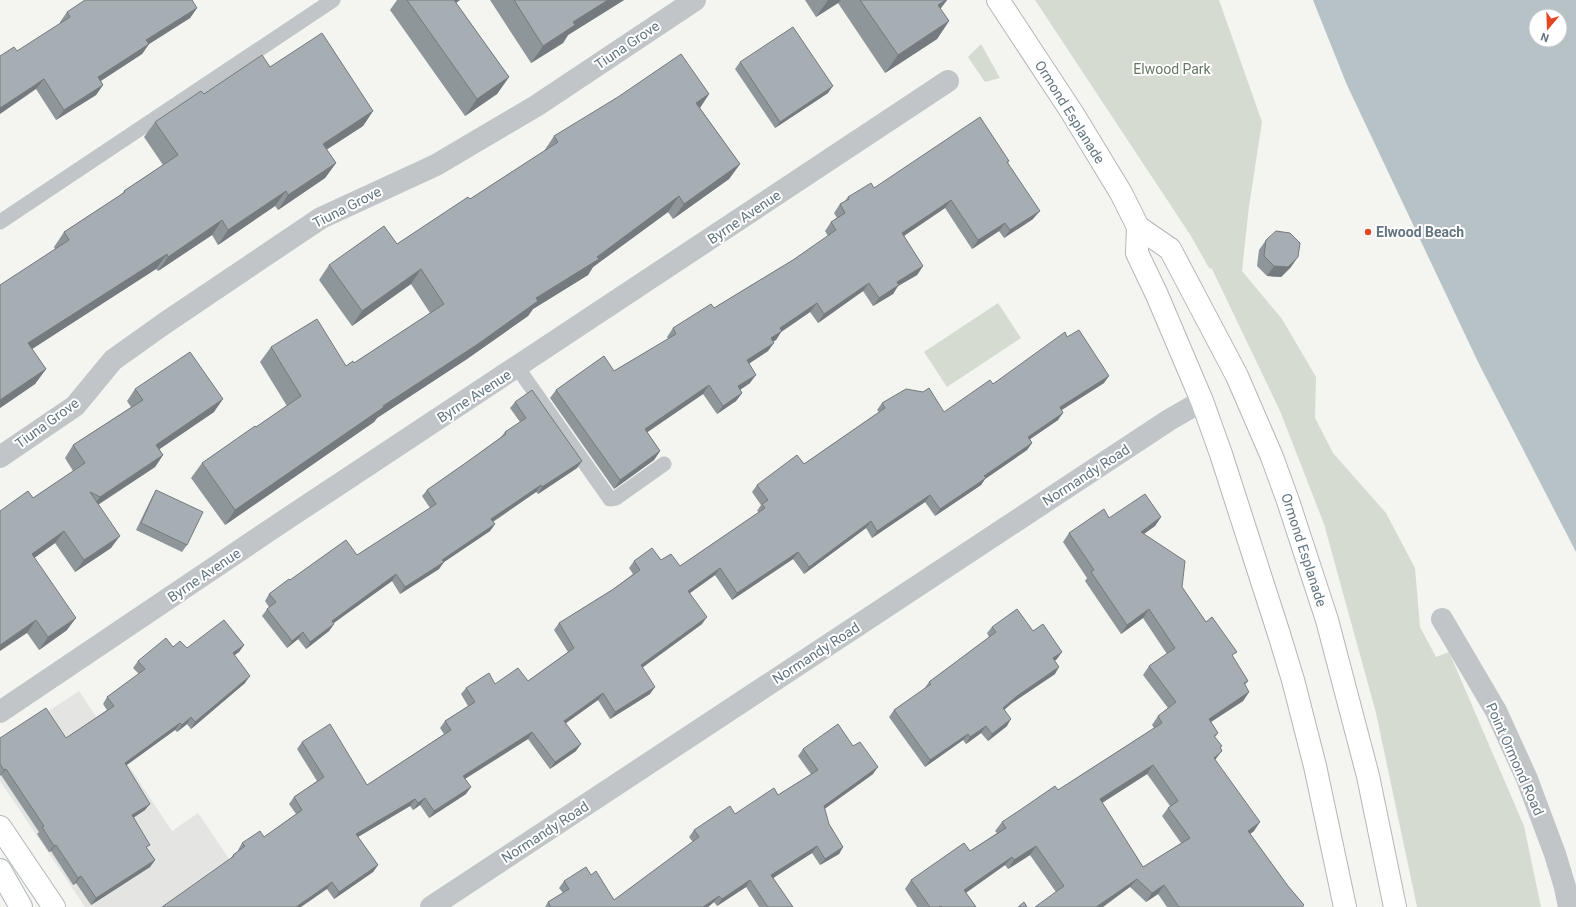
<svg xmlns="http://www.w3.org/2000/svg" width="1576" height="907" font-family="Roboto,sans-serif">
	<rect width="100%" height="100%" fill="#f4f4f0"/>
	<!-- built -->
	<path fill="#e4e5e3" d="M 79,691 L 172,831 L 198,813 L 262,907 L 85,907 L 0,781 L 0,743 Z"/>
	<!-- green -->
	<g fill="#d5dbd1">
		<path d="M 1035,0 L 1219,0 L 1262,122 L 1249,206 L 1242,271 L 1282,319 L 1316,377 L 1315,418 L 1333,453 L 1386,513 L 1415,568 L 1420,627 L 1436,657 L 1449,652 L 1524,826 L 1541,907 L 1417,907 L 1376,713 L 1324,524 L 1280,411 L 1212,269 L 1209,268 L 1191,236 Z"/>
		<path d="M 981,44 L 1000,78 L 985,82 L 968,57 Z"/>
		<path d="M 998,303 L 1021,338 L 947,387 L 924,352 Z"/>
	</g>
	<!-- water -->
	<path fill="#b6c2c6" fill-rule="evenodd" d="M 1313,0 L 1576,0 L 1576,552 L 1479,364 L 1347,85 ZM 1536,16 L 1560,16 L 1560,40 L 1536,40 Z"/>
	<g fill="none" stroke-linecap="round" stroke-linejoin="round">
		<defs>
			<g id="secondary">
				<path d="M 0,827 L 54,907"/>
				<path d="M 0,870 L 21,907"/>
			</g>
			<g id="primary">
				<path d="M 998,0 L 1073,114 L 1121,193 L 1138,227 L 1170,249 L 1237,376 L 1272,457 L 1288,501 L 1327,620 L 1368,776 L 1395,907"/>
				<path d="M 1138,227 L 1137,253 L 1157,295 L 1202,401 L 1221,454 L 1279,634 L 1293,680 L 1315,766 L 1345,907"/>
			</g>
		</defs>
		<!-- secondary casing -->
		<use href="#secondary" stroke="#b1b7bb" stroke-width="24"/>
		<!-- primary casing -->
		<use href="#primary" stroke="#b2b7ba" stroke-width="24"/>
		<!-- lane -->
		<g stroke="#c1c5c8" stroke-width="15">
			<path d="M 0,222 L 333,0"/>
			<path d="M 517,367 L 610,499 L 616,498 L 664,464"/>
		</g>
		<!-- street -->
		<g stroke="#c1c5c8" stroke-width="22">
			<path d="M 0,457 L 75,406 L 113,360 L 165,323 L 321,218 L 436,165 L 536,106 L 695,0"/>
			<path d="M 1442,619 L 1496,711 L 1527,779 L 1555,854 L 1565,887 L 1569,907"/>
			<path d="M 0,712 L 279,524 L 948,81"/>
			<path d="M 431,907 L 1169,420 L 1202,401"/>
		</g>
		<!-- secondary -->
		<use href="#secondary" stroke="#fff" stroke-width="22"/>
		<!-- primary -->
		<use href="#primary" stroke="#fff" stroke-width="22"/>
	</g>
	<!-- wall -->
	<g fill="#8f969a" fill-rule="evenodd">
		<path d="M 397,0 L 460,0 L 456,3 L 509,77 L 497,94 L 465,116 L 390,10 Z"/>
		<path d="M 490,0 L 624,0 L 568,35 L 563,43 L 531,63 Z"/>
		<path d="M 805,0 L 947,0 L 940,9 L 949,21 L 937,39 L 885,73 L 838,3 L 816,17 Z"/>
		<path d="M 197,8 L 190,18 L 149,44 L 142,54 L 101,81 L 103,85 L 96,95 L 56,120 L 36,89 L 60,23 L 60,22 L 67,12 Z"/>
		<path d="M 740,62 L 828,93 L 775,128 L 735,69 Z"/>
		<path d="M 270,67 L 373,111 L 363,126 L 326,150 L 336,163 L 325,178 L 278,210 L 275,206 L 218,245 L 212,235 L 158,271 L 156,269 L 32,349 L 46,369 L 35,384 L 0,408 L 55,249 L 54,247 L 64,232 L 122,194 L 124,191 L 163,165 L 144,137 L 155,122 L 204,94 Z"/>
		<path d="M 709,94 L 700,108 L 740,164 L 729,179 L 673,219 L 668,212 L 593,267 L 588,275 L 533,309 L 528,316 L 467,359 L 377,418 L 374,422 L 225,525 L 191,478 L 202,463 L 287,406 L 260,362 L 271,347 L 346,366 L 354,363 L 430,313 L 411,284 L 352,326 L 319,280 L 329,265 L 397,244 L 470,199 L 544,151 L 554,136 Z"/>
		<path d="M 1009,161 L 1008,163 L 1033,219 L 1004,238 L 999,231 L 972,249 L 945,208 L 904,236 L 923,266 L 917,275 L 898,286 L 893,294 L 873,306 L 863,291 L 818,323 L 810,312 L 781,332 L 776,340 L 773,341 L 768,351 L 749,363 L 750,383 L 740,390 L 742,393 L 736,401 L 717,414 L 703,394 L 647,432 L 660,451 L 654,460 L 614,489 L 550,398 L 556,390 L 614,371 L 668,339 L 667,337 L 673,328 L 714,308 L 793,260 L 828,236 L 825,231 L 831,222 L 837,218 L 834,213 L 840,204 L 844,202 L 848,197 L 874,188 Z"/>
		<path d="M 1266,240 L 1291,267 L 1281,277 L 1267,276 L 1257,266 L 1259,250 Z"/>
		<path d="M 1067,337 L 1104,383 L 1062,410 L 1058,420 L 1030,439 L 1032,443 L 1027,450 L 985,479 L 981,485 L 935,516 L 925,502 L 872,538 L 866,528 L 804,574 L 793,559 L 732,600 L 715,575 L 690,593 L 702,624 L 642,668 L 650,694 L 610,719 L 598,700 L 566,723 L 576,751 L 550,769 L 528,739 L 465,779 L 466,794 L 429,818 L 420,805 L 413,810 L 410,806 L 358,837 L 378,865 L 373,872 L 334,899 L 327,889 L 231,858 L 233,855 L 238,851 L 238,850 L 242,843 L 264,837 L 296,814 L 289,804 L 294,797 L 317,781 L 297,749 L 302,742 L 367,785 L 444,734 L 440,728 L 445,721 L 468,706 L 461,694 L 466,688 L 495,684 L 528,681 L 568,652 L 554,630 L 559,623 L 612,590 L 633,574 L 629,568 L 634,561 L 661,560 L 680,566 L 759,512 L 757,511 L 761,505 L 752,492 L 757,485 L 804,464 L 879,412 L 877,410 L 882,403 L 944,412 L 993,384 Z"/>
		<path d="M 135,389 L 214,412 L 159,449 L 163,455 L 155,467 L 98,505 L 111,548 L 75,572 L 55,543 L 34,558 L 67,630 L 39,650 L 27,633 L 33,498 L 73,471 L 65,458 L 73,445 L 131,407 L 127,401 Z"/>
		<path d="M 515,402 L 577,468 L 538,494 L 536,492 L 493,522 L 495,524 L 490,531 L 444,562 L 439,569 L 400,594 L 392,581 L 333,623 L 334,624 L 329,631 L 306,649 L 298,639 L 287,648 L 262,616 L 267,609 L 269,607 L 265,601 L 269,594 L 290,580 L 357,555 L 430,508 L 422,496 L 427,490 L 467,462 L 501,437 L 505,432 L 520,422 L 510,408 Z"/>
		<path d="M 156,490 L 187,545 L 182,552 L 136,530 L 152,497 Z"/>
		<path d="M 1161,517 L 1155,526 L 1144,534 L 1182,587 L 1206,622 L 1233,657 L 1248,681 L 1245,685 L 1249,692 L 1243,701 L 1211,722 L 1218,733 L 1215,737 L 1220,748 L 1215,760 L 1254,831 L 1250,834 L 1288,886 L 1304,905 L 1303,907 L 1167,907 L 1158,894 L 1146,902 L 1130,887 L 1056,892 L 1030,855 L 1008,869 L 1005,865 L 966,893 L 976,907 L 917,907 L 905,889 L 911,880 L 970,851 L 997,833 L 995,831 L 1002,822 L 1058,790 L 1154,728 L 1152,725 L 1158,716 L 1168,708 L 1143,675 L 1149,666 L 1167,654 L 1143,618 L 1121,634 L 1085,581 L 1087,578 L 1063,542 L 1069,533 L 1109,518 ZM 1147,774 L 1170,806 L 1168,808 L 1162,816 L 1181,843 L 1143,867 L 1102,803 Z"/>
		<path d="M 992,627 L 1033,631 L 1057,659 L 1055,660 L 1055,674 L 1012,703 L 1004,710 L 1007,726 L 988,741 L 981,733 L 966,744 L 963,740 L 925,767 L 889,717 L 894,710 L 924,689 L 929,682 L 989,637 L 987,633 Z"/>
		<path d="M 244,645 L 239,652 L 234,655 L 245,683 L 191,729 L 187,724 L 177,732 L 175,730 L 126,765 L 145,810 L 134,817 L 147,849 L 155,860 L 150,867 L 91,905 L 76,883 L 73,885 L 51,851 L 49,852 L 37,834 L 39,832 L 1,775 L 0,776 L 0,738 L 66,738 L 107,710 L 103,704 L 107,697 L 139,674 L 133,668 L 138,661 L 173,647 L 187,648 Z"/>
		<path d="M 803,749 L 873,774 L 824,809 L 829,824 L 843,847 L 839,854 L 820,865 L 812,853 L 773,878 L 793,907 L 759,907 L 746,887 L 717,906 L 714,902 L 708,907 L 545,907 L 548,902 L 563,893 L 559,888 L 564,881 L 591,875 L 614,900 L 693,842 L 689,837 L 694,830 L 735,814 L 778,795 L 811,774 L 798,756 Z"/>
	</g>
	<!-- shaded-wall -->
	<g fill="#747a7d">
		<path d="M 448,0 L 460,0 L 439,14 Z"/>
		<path d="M 608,0 L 624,0 L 568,35 L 563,43 L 531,63 L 543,46 L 573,22 Z"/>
		<path d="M 828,0 L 841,0 L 838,3 L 816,17 Z"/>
		<path d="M 946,0 L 947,0 L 935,16 L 938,5 Z"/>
		<path d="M 197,8 L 190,18 L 149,44 L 142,54 L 91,87 L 98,77 L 146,40 Z"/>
		<path d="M 949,21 L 937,39 L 885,73 L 898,55 Z"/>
		<path d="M 509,77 L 497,94 L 465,116 L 477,99 Z"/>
		<path d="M 44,79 L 36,89 L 0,114 L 0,108 Z"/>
		<path d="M 103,85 L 96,95 L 56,120 L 64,110 Z"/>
		<path d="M 833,86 L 828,93 L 775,128 L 780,122 Z"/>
		<path d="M 709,94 L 699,109 L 696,103 Z"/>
		<path d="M 373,111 L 363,126 L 312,159 L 323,144 Z"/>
		<path d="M 336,163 L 325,178 L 278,210 L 288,195 Z"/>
		<path d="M 740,164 L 729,179 L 673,219 L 684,204 Z"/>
		<path d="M 286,191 L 275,206 L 218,245 L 228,230 Z"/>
		<path d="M 679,196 L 668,212 L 593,267 L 588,275 L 533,309 L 528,316 L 467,359 L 377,418 L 374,422 L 225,525 L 235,510 L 536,298 L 597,257 Z"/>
		<path d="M 951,200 L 945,208 L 896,241 L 902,233 Z"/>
		<path d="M 1040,211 L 1033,219 L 1004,238 L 1010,230 Z"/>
		<path d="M 222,220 L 212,235 L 158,271 L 168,257 Z"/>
		<path d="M 1005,223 L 999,231 L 972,249 L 978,240 Z"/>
		<path d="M 167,254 L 156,269 L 18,358 L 28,343 Z"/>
		<path d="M 1298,257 L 1291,267 L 1281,277 L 1267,276 L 1274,266 Z"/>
		<path d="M 923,266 L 917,275 L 898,286 L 893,294 L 873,306 L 879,298 L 897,282 Z"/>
		<path d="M 421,269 L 411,284 L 352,326 L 362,311 Z"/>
		<path d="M 869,283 L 863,291 L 818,323 L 824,314 Z"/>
		<path d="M 817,303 L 810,312 L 781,332 L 776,340 L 765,346 L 771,338 L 780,328 Z"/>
		<path d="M 774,343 L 768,351 L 741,369 L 747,360 Z"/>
		<path d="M 46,369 L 35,384 L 0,408 L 0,400 Z"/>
		<path d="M 756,375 L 750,383 L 732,395 L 738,386 Z"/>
		<path d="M 1109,376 L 1104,383 L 1055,414 L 1060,407 Z"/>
		<path d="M 709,385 L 703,394 L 639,438 L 645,429 Z"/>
		<path d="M 742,393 L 736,401 L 717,414 L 723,406 Z"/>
		<path d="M 223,399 L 214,412 L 148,457 L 156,445 Z"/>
		<path d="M 1063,413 L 1058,420 L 1023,444 L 1028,437 Z"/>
		<path d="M 1032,443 L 1027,450 L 985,479 L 981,485 L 935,516 L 940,509 L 984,476 Z"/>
		<path d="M 660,451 L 654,460 L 614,489 L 620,480 Z"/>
		<path d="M 163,455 L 155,467 L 91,509 L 100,497 Z"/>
		<path d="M 582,461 L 577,468 L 538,494 L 542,487 Z"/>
		<path d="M 541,485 L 536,492 L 486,526 L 491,519 Z"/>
		<path d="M 930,495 L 925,502 L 872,538 L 877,531 Z"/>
		<path d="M 1161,517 L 1155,526 L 1135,540 L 1141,532 Z"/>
		<path d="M 871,521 L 866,528 L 804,574 L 809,567 Z"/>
		<path d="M 495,524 L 490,531 L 444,562 L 439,569 L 400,594 L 405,587 L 442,560 Z"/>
		<path d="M 64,531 L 55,543 L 23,566 L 32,554 Z"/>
		<path d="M 120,536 L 111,548 L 75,572 L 84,560 Z"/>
		<path d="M 798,552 L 793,559 L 732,600 L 737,593 Z"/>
		<path d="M 720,568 L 715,575 L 683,598 L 688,591 Z"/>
		<path d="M 396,574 L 392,581 L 327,628 L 332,621 Z"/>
		<path d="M 1149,609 L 1143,618 L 1121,634 L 1127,625 Z"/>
		<path d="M 707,617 L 702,624 L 636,672 L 641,665 Z"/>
		<path d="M 76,618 L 67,630 L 39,650 L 48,637 Z"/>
		<path d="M 36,620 L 27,633 L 0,651 L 0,645 Z"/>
		<path d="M 334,624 L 329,631 L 306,649 L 310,642 Z"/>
		<path d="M 303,632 L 298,639 L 287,648 L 292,641 Z"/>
		<path d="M 244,645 L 239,652 L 228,660 L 233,653 Z"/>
		<path d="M 1062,652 L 1057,659 L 1049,665 L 1053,658 Z"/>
		<path d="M 1059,667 L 1055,674 L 1012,703 L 998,715 L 1003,708 L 1017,696 Z"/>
		<path d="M 250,676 L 245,683 L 191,729 L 195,722 Z"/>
		<path d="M 655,687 L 650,694 L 610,719 L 615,712 Z"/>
		<path d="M 1249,692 L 1243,701 L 1203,727 L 1209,719 Z"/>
		<path d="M 603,693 L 598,700 L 559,728 L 564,721 Z"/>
		<path d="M 191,717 L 187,724 L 177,732 L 182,725 Z"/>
		<path d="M 1011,719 L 1007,726 L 988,741 L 992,734 Z"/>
		<path d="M 180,723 L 175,730 L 120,770 L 125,763 Z"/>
		<path d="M 986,726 L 981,733 L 966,744 L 970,737 Z"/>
		<path d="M 532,732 L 528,739 L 458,783 L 463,776 Z"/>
		<path d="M 968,734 L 963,740 L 925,767 L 930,760 Z"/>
		<path d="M 581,744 L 576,751 L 550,769 L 555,762 Z"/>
		<path d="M 1222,751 L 1215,760 L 1214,758 Z"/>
		<path d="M 1153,765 L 1147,774 L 1094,808 L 1100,799 Z"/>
		<path d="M 878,767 L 873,774 L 819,813 L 824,806 Z"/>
		<path d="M 6,769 L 1,775 L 0,776 L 4,770 Z"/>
		<path d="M 471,787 L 466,794 L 429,818 L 434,811 Z"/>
		<path d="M 425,798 L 420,805 L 413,810 L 418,803 Z"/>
		<path d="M 415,799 L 410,806 L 351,841 L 356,834 Z"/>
		<path d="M 150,804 L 145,810 L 127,822 L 132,815 Z"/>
		<path d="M 1260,822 L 1254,831 L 1242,840 L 1248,831 Z"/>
		<path d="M 56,845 L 51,851 L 49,852 L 54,846 Z"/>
		<path d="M 817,846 L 812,853 L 767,882 L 771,875 Z"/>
		<path d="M 1036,846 L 1030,855 L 1008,869 L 1014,860 Z"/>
		<path d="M 843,847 L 839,854 L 820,865 L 825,859 Z"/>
		<path d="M 1012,857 L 1005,865 L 958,898 L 964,890 Z"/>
		<path d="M 155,860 L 150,867 L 91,905 L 96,898 Z"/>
		<path d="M 378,865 L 373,872 L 334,899 L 339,892 Z"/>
		<path d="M 81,876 L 76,883 L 73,885 L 78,878 Z"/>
		<path d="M 1137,879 L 1130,887 L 1103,907 L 1096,907 Z"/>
		<path d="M 750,880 L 746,887 L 717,906 L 722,899 Z"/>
		<path d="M 332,882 L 327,889 L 301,907 L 296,907 Z"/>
		<path d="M 1164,885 L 1158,894 L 1146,902 L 1152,893 Z"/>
		<path d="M 719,896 L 714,902 L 708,907 L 703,907 Z"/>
	</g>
	<!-- building -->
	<g fill="#a6aeb3" stroke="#747a7d" fill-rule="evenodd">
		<path d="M 85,0 L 192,0 L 197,8 L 146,40 L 149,44 L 98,77 L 103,85 L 64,110 L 44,79 L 0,108 L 0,56 L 14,47 L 17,51 L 70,17 L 67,12 Z"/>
		<path d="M 407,0 L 454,0 L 509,77 L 477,99 Z"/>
		<path d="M 514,0 L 608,0 L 573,22 L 575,25 L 543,46 Z"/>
		<path d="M 860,0 L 946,0 L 938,5 L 949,21 L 898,55 Z"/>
		<path d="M 793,27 L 833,86 L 780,122 L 740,62 Z"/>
		<path d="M 322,33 L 373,111 L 323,144 L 336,163 L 288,195 L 286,191 L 228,230 L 222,220 L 168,257 L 167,254 L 28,343 L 46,369 L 0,400 L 0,285 L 69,240 L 64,232 L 125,192 L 124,191 L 178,155 L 155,122 L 201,91 L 204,94 L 262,55 L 270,67 Z"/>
		<path d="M 681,54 L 709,94 L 696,103 L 740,164 L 684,204 L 679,196 L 597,257 L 599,259 L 536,298 L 538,301 L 478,344 L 383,406 L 384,407 L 235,510 L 202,463 L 255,426 L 256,427 L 301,396 L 271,347 L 317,319 L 346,366 L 353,361 L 354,363 L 444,304 L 421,269 L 362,311 L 329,265 L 384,226 L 397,244 L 468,197 L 470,199 L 558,142 L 554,136 L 618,97 Z"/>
		<path d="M 980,117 L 1009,161 L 1007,162 L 1040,211 L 1010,230 L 1005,223 L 978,240 L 951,200 L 902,233 L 923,266 L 897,282 L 899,285 L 879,298 L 869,283 L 824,314 L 817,303 L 780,328 L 782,331 L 771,338 L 774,343 L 747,360 L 756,375 L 738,386 L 742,393 L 723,406 L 709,385 L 645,429 L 660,451 L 620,480 L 556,390 L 604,356 L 614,371 L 676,334 L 673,328 L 711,304 L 714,308 L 793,260 L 836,230 L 831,222 L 845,213 L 840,204 L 849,199 L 848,197 L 871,183 L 874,188 Z"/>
		<path d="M 1276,231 L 1290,233 L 1300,243 L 1298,257 L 1288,267 L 1274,266 L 1264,256 L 1266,240 Z"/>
		<path d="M 1079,330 L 1109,376 L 1060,407 L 1063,413 L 1028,437 L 1032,443 L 984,476 L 986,478 L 940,509 L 930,495 L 877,531 L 871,521 L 809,567 L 798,552 L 737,593 L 720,568 L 688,591 L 707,617 L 641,665 L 655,687 L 615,712 L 603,693 L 564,721 L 581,744 L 555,762 L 532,732 L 463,776 L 471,787 L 434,811 L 425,798 L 418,803 L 415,799 L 356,834 L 378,865 L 339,892 L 332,882 L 296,907 L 162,907 L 234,856 L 233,855 L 245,846 L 242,843 L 260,831 L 264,837 L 302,810 L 294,797 L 324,777 L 302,742 L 330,724 L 367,785 L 451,730 L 445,721 L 475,702 L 466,688 L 489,673 L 495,684 L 518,668 L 528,681 L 574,648 L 559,623 L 612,590 L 640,570 L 634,561 L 652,548 L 661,560 L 671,554 L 680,566 L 765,508 L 762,504 L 768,500 L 757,485 L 797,455 L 804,464 L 885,408 L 882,403 L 906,389 L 923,392 L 929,388 L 944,412 L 990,380 L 993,384 L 1065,332 L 1067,337 Z"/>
		<path d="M 190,352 L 223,399 L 156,445 L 163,455 L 100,497 L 90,492 L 120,536 L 84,560 L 64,531 L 32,554 L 76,618 L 48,637 L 36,620 L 0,645 L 0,511 L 28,491 L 33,498 L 85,463 L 73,445 L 143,400 L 135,389 Z"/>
		<path d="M 532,390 L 582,461 L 542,487 L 541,485 L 491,519 L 495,524 L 442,560 L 444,562 L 405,587 L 396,574 L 332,621 L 334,624 L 310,642 L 303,632 L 292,641 L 267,609 L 276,602 L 269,594 L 289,579 L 290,580 L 346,540 L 357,555 L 436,504 L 427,490 L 467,462 L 506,434 L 505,432 L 526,418 L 515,402 Z"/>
		<path d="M 156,490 L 203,512 L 187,545 L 141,523 Z"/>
		<path d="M 1145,494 L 1161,517 L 1141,532 L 1185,561 L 1182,587 L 1206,622 L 1212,617 L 1237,652 L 1232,655 L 1248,681 L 1244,683 L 1249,692 L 1209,719 L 1218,733 L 1214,736 L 1222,746 L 1220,747 L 1222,751 L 1214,758 L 1260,822 L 1248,831 L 1288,886 L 1304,905 L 1302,907 L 1179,907 L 1164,885 L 1152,893 L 1137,879 L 1096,907 L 1035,907 L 1064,886 L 1036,846 L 1014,860 L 1012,857 L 964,890 L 976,907 L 942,907 L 941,906 L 939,907 L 930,907 L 911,880 L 964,843 L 970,851 L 1006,828 L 1002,822 L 1023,808 L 1055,786 L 1058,790 L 1162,723 L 1158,716 L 1176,702 L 1149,666 L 1175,648 L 1149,609 L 1127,625 L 1091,572 L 1094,570 L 1069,533 L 1104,509 L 1109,518 ZM 1153,765 L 1178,801 L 1168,808 L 1190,838 L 1143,867 L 1100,799 Z"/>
		<path d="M 1017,609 L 1033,631 L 1043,624 L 1062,652 L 1053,658 L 1059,667 L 1017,696 L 1003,708 L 1011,719 L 992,734 L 986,726 L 970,737 L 968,734 L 930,760 L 894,710 L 931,684 L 929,682 L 996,632 L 992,627 Z"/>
		<path d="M 224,620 L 244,645 L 233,653 L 250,676 L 195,722 L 191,717 L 182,725 L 180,723 L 125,763 L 150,804 L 132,815 L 150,845 L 146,847 L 155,860 L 96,898 L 81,876 L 78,878 L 56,845 L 54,846 L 42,827 L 44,826 L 6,769 L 4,770 L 0,764 L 0,738 L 46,708 L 66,738 L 114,706 L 107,697 L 145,669 L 138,661 L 166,638 L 173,647 L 180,641 L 187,648 Z"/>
		<path d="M 838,724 L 853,746 L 860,742 L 878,767 L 824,806 L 829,824 L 843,847 L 825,859 L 817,846 L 771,875 L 793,907 L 768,907 L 750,880 L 722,899 L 719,896 L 703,907 L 551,907 L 548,902 L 569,889 L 564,881 L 586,867 L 591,875 L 596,871 L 614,900 L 699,837 L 694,830 L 730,806 L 735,814 L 774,788 L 778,795 L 818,770 L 803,749 Z"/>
		<path d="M 1024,902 L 1027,907 L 1018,907 Z"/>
	</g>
	<!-- markers -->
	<circle fill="#e14823" stroke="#fff" stroke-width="1.5" cx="1368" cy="232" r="4"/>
	<g text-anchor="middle" stroke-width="4" stroke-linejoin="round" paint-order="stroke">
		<!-- street labels -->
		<g font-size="14" fill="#637581" stroke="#fff">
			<text transform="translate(627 45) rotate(-34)" y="5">Tiuna Grove</text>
			<text transform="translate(1070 112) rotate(58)" y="5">Ormond Esplanade</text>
			<text transform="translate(347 207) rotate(-27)" y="5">Tiuna Grove</text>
			<text transform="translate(744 217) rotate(-34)" y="5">Byrne Avenue</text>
			<text transform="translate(474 396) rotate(-33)" y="5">Byrne Avenue</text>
			<text transform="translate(47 423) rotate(-36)" y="5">Tiuna Grove</text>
			<text transform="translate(1086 475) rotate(-33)" y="5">Normandy Road</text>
			<text transform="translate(1304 550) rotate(72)" y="5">Ormond Esplanade</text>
			<text transform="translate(204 575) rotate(-34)" y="5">Byrne Avenue</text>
			<text transform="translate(816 653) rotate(-33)" y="5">Normandy Road</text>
			<text transform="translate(1515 759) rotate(66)" y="5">Point Ormond Road</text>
			<text transform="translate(545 832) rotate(-33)" y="5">Normandy Road</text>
		</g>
		<!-- park labels -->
		<g font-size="14" fill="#677862" stroke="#fff">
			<text x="1172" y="74">Elwood Park</text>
		</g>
		<!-- poi labels -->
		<g font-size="14" font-weight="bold" fill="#637581" stroke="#fff" text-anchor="start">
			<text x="1376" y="237">Elwood Beach</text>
		</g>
	</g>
	<!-- north arrow -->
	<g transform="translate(1548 28) rotate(199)"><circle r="19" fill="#ffffff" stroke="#c1c8cd"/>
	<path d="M0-3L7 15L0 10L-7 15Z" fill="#e14823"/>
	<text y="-6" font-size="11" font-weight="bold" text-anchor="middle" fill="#637581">N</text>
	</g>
</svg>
